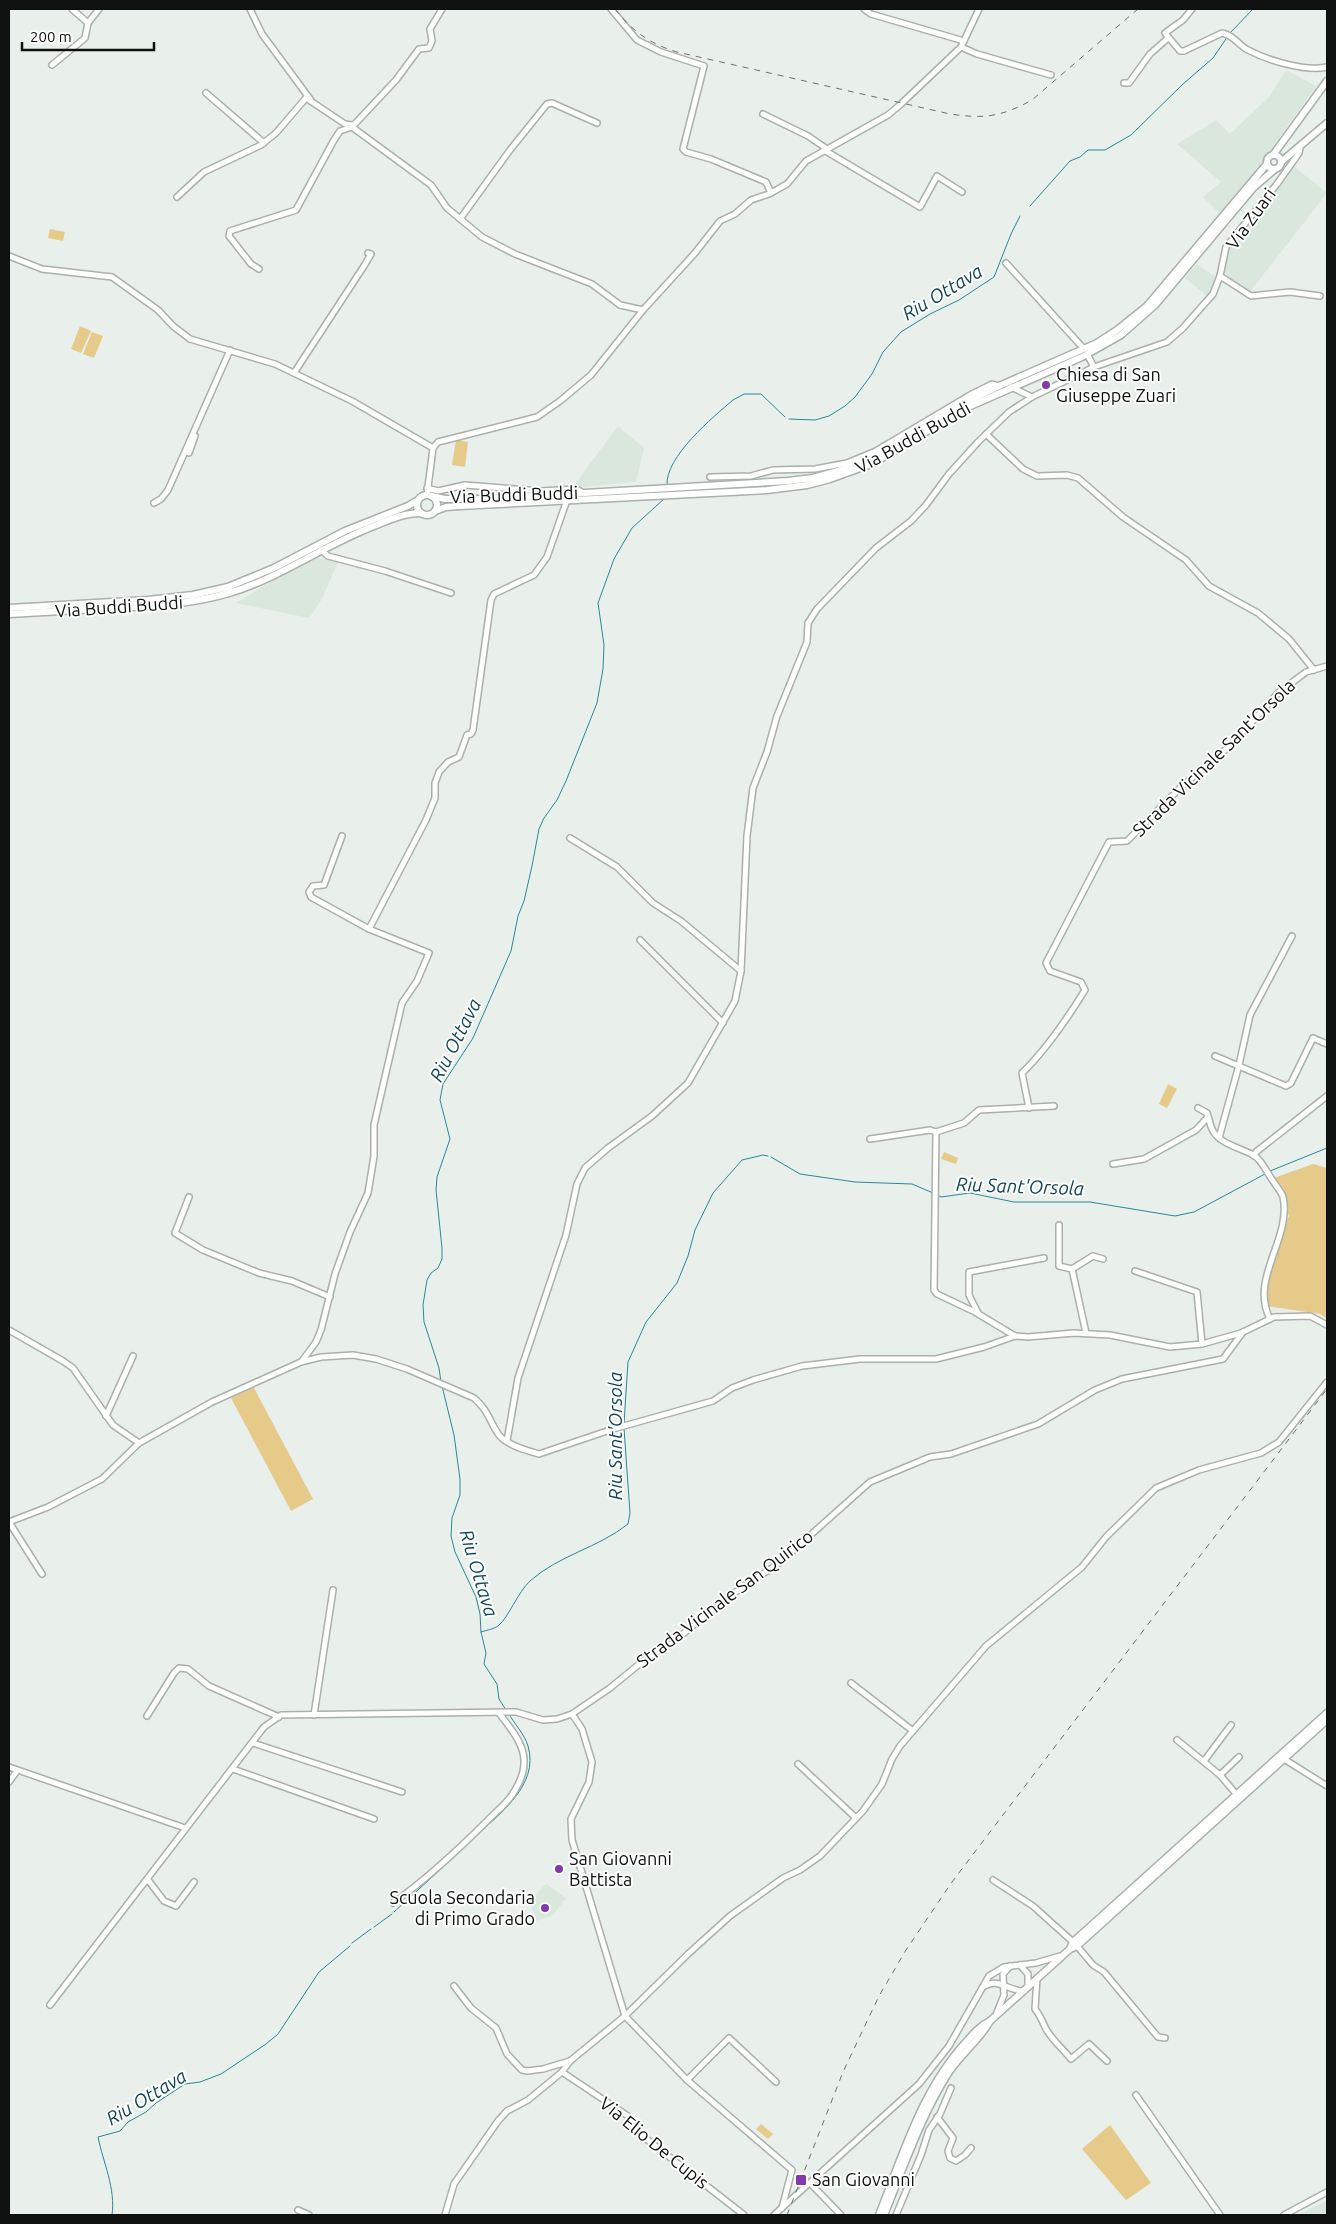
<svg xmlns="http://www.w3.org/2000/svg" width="1336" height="2224" font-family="Ubuntu,sans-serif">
	<rect width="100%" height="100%" fill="#e9f0eb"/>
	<!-- built -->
	<g fill="#dae7dc">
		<path d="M 1286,70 L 1316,86 L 1223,217 L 1203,197 L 1221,182 L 1177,144 L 1216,120 L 1230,134 L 1269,97 Z"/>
		<path d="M 1292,165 L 1327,193 L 1249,293 L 1230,279 L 1224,271 L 1232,241 Z"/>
		<path d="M 1197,264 L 1218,279 L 1208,297 L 1185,278 Z"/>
		<path d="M 618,426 L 644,448 L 636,482 L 572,488 Z"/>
		<path d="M 312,557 L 338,562 L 322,599 L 309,618 L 236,603 Z"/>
		<path d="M 546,1884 L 566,1898 L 553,1915 L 537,1921 L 529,1901 Z"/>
		<path d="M 1327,2201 L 1327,2215 L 1297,2215 Z"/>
	</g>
	<!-- green -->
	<g fill="#e5ca8a">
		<path d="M 50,229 L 65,232 L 63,241 L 48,238 Z"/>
		<path d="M 80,326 L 91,331 L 81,353 L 71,349 Z"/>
		<path d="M 92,332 L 103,336 L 94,358 L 83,354 Z"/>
		<path d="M 456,440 L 468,442 L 465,467 L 452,465 Z"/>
		<path d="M 1168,1084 L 1177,1089 L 1167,1108 L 1159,1104 Z"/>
		<path d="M 944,1152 L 958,1158 L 956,1164 L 941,1159 Z"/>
		<path d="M 1313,1164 L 1327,1168 L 1327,1319 L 1320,1314 L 1266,1306 L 1265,1299 L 1274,1251 L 1289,1216 L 1274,1178 Z"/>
		<path d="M 253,1386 L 313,1499 L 291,1511 L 231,1398 Z"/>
		<path d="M 761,2124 L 773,2134 L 768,2139 L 756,2129 Z"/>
		<path d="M 1110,2125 L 1151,2183 L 1126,2200 L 1082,2149 Z"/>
	</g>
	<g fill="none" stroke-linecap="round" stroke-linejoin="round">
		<!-- stream -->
		<g stroke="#2b8798" stroke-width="1">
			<path d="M 1231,32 L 1253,9"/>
			<path d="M 1030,206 L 1070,161 L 1080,157 L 1088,150 L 1105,150 L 1131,135 L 1183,84 L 1213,58 L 1228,36"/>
			<path d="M 789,419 L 815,420 L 829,416 L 845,406 L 855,397 L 872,374 L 883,352 L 901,332 L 930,314 L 959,300 L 994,277 L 1011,234 L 1020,216"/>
			<path d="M 667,485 C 665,457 713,417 733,400 L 744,394 L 761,394 L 785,417"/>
			<path d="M 771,1157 L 800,1174 L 855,1182 L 912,1184 L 933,1193"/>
			<path d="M 1270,1171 L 1327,1148"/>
			<path d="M 936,1194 L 941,1197 L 970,1193 L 1014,1202 L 1090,1202 L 1175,1216 L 1194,1212 L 1265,1174"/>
			<path d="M 441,1382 L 439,1368 L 424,1322 L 423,1305 L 427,1280 L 431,1273 L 438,1268 L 442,1259 L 442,1248 L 436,1190 L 437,1177 L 450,1139 L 440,1100 L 443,1084 L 473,1038 L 511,951 L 518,916 L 524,901 L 532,866 L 539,829 L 544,818 L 557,800 L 566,781 L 597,703 L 603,669 L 604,645 L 598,603 L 614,559 L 632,528 L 665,498"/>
			<path d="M 442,1386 L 454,1435 L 460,1479 L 460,1495 L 452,1518 L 451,1536 L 455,1552 L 476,1597 L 480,1614 L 481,1632 L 486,1653 L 484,1664 L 497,1684 L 499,1699 L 506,1710"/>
			<path d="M 624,1424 L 628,1362 L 646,1322 L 677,1283 L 688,1256 L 695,1230 L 713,1193 L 742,1160 L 763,1155 L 768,1156"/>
			<path d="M 481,1632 C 487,1630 495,1629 499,1625 C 508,1618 518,1592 530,1581 C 559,1555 598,1548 628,1524 L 630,1513 L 624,1428"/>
			<path d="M 471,1840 C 497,1816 540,1786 528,1746 C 525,1735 514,1723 508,1713"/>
			<path d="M 394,1912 L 443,1867"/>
			<path d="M 374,1927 L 392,1914"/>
			<path d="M 352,1943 L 371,1929"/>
			<path d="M 112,2215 C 116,2189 103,2162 98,2137 L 120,2131 L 128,2122 L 146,2112 L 156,2103 L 185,2084 L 200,2082 L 221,2074 L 266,2044 L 278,2034 L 319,1972 L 350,1946"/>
		</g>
		<defs>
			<g id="minor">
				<path d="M 72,9 L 88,23"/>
				<path d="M 250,9 L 262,34 L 310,99"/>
				<path d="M 442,9 L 430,29 L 432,41 L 429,48 L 419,49 L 396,80 L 352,127 L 431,185 L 447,208 L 482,237 L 515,254 L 592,284 L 620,305 L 643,310"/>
				<path d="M 611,9 L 637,40 L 661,52 L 704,66 L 683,149 L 686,152 L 711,159 L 766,182 L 771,193"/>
				<path d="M 864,9 L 871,14 L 964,41"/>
				<path d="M 1192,9 L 1183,20 L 1165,33 L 1180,51 L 1184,51 L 1222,33 C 1234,35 1238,45 1248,50 C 1267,60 1305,72 1327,67"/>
				<path d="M 961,47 L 977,54 L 1051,75"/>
				<path d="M 52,65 L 85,38 L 88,23 L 99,9"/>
				<path d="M 1124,83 L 1129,83 L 1150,54 L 1167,39"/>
				<path d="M 206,93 L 264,143"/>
				<path d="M 763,114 L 808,136 L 827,149"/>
				<path d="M 824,150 L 920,207 L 937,176 L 962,192"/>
				<path d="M 177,197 L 204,172 L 261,145 L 276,133 L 306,98 L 345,124 L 352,125"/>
				<path d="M 460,219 L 510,150 L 547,104 L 552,103 L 597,123"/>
				<path d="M 9,256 L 42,269 L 112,277 L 158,310 L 173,326 L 190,339 L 275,364 L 352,401 L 433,448"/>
				<path d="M 1006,263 L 1084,349"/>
				<path d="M 259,269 L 251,264 L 229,236 L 230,231 L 296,210 L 334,140 L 340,131 L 352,127"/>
				<path d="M 1220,276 L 1251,296 L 1290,292 L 1320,296"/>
				<path d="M 1087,354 L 1094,367"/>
				<path d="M 294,373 L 364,266 L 371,254 L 368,253"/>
				<path d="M 1032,397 L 1094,367 L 1167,342 L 1183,328 L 1213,294 L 1220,276 L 1226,247 L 1277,184 L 1299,153 L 1300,148"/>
				<path d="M 986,434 L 1023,469 L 1037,476 L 1067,475 L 1078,478 L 1123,517 L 1186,560 L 1209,586 L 1258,613 L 1289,639 L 1314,670"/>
				<path d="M 189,453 L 195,436"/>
				<path d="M 710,477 L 751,476 L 773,470 L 815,469 L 847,463 L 876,451 L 972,394 L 992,384 L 999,386"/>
				<path d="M 427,488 L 438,491 L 465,485 L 540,491 L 577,489 L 583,493"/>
				<path d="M 427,495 L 433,448 L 438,442 L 537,417 L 560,401 L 591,375 L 643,310 L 695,253 L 720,221 L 735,214 L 751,200 L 769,194 L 787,184 L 806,161 L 888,115 L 901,104 L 961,47 L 979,9"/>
				<path d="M 154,503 L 161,499 L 168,490 L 230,350"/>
				<path d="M 321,550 L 328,556 L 385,571 L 451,593"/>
				<path d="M 570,838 L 617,867 L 653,903 L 681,921 L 741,971"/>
				<path d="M 369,929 L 426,820 L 435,798 L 435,783 L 439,772 L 448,762 L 459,757 L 467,735 L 471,734 L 473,730 L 491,600 L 494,594 L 534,575 L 547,557 L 567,500"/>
				<path d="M 640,940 L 723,1023"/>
				<path d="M 1215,1056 L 1286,1086 L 1291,1083 L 1313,1038 L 1327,1044"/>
				<path d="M 1029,1108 L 1022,1073 C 1046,1050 1067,1019 1085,990 L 1081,982 L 1050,971 L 1046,963 L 1109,842 L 1127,841 L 1182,786 L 1232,744 L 1278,693 L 1306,672 L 1327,666"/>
				<path d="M 1198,1108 L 1207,1113 C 1209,1118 1210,1126 1213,1131 C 1221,1145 1242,1148 1255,1156 C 1263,1162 1267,1173 1273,1181 C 1276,1186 1281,1191 1283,1197 C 1292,1239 1249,1278 1270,1319"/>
				<path d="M 1219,1138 L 1239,1065 L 1250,1015 L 1292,936"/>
				<path d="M 870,1139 L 930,1130 L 936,1132"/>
				<path d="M 1254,1156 L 1256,1152 L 1327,1096"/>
				<path d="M 1113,1164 L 1144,1159 L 1196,1130 L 1208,1117"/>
				<path d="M 189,1197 L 175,1233 L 203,1250 L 259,1273 L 292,1281 L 330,1297"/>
				<path d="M 1059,1225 L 1059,1266 L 1072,1269 L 1086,1333"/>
				<path d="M 1072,1269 L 1093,1256 L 1103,1259"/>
				<path d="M 1135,1271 L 1197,1292 L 1202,1344"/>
				<path d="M 978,1313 L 969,1295 L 969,1272 L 1044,1258"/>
				<path d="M 9,1330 L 63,1361 L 73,1368 L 113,1425 L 139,1443"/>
				<path d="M 1015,1336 L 975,1312 L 937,1294 L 934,1290 L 936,1132 L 964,1123 L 979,1110 L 1054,1106"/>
				<path d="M 302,1361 L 316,1342 L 321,1330 L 335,1274 L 350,1232 L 368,1193 L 374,1156 L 374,1125 L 402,1003 L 417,981 L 429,953 L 369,929 L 311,897 L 309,892 L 313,886 L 324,885 L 342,836"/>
				<path d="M 106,1416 L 133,1356"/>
				<path d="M 507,1441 L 518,1378 L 566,1235 L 577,1184 L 585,1168 L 608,1148 L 652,1116 L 688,1083 L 735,1001 L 741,971 L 747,836 L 753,788 L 767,752 L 777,716 L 807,642 L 808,623 L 817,609 L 876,548 L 911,521 L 926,505 L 949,474 L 978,442 L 1009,412 L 1032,397 L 1011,387"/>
				<path d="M 9,1522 L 48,1507 L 102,1479 L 139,1443 L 212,1402 L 301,1362 L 321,1357 L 353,1355 L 376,1359 L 407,1369 L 474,1398 C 489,1411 489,1421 499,1435 C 506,1445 528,1451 539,1454 L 613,1429 L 713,1401 L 732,1388 L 753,1380 L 802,1366 L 860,1359 L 936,1359 L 984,1347 L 1015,1336 L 1028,1337 L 1074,1333 L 1110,1335 L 1170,1347 L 1202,1344 L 1241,1333 L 1274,1317 L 1310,1316 L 1327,1325"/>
				<path d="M 9,1522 L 42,1574"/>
				<path d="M 851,1683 L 913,1731"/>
				<path d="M 572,1714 L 582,1729 L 592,1762 L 589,1782 L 571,1819 L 572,1840 L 625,2016 L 687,2080 L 792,2170 L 782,2208"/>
				<path d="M 314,1715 L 333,1590"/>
				<path d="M 147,1716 L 174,1673 L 179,1668 L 188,1669 L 209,1686 L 279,1717"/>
				<path d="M 1177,1740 L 1220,1775 L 1237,1795"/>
				<path d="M 253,1743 L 402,1792"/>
				<path d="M 1284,1759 L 1327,1786"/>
				<path d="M 1204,1761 L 1231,1725"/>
				<path d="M 798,1764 L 856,1818"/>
				<path d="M 9,1767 L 185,1828"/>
				<path d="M 233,1769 L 374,1819"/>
				<path d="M 1220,1775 L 1239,1757"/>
				<path d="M 9,1782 L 17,1771"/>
				<path d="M 148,1880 L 164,1901 L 176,1906 L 194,1882"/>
				<path d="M 993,1880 L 1033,1906 L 1073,1942"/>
				<path d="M 393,1903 C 427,1879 458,1850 488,1820 C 496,1812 506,1804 512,1795 C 518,1786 524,1775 524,1763 C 525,1744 510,1728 499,1713"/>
				<path d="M 1077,1946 L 1093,1965 L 1104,1972 L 1158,2037 L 1165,2038"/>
				<path d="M 1020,1965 L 1028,1974 L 1028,1987"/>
				<path d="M 1037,1978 L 1035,2009 C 1040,2015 1042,2020 1045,2027 C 1050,2038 1063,2049 1071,2059 L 1089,2044 L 1107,2061"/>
				<path d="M 454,1986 L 471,2008 L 496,2028 L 507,2054 L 522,2070 L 527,2071 L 543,2069 L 570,2061"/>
				<path d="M 983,1987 C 998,1977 1006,1990 1023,1991"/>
				<path d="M 50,2005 L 264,1727 L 281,1715 L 516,1712 L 543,1720 L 557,1719 L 572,1714 L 610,1688 L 648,1657 L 671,1644 L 722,1601 L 778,1564 L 870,1482 L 930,1457 L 951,1454 L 1038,1424 L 1095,1390 L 1122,1379 L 1223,1359 L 1243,1332"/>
				<path d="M 996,2015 L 1004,1995 L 1003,1974 L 1010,1966"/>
				<path d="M 562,2072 L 628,2116 L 640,2134 L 744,2215"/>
				<path d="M 687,2080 L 729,2038 L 776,2082"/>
				<path d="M 1136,2095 L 1220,2215"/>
				<path d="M 937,2117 L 953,2138 L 948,2151 L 950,2158 L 956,2161 L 965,2155 L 971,2148"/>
				<path d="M 810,2183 L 841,2215"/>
				<path d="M 298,2210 L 309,2215"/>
				<path d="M 445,2215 L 454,2184 L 498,2121 L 507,2111 L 528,2100 L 562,2072 L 570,2061 L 625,2016 L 688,1954 L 730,1916 L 783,1878 L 800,1870 L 820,1856 L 863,1811 L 882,1784 L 892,1759 L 900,1746 L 986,1646 L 1082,1567 L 1106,1537 L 1156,1488 L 1199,1470 L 1261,1453 L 1279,1442 L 1327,1382"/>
				<path d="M 774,2215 L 919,2084 L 949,2046 L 989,1976 L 1004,1967 L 1036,1963 L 1060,1956"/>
				<path d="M 896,2215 L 921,2155 L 929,2130 L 940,2114 L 951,2088"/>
				<path d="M 1284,2215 L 1327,2192"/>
			</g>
			<g id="major">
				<circle cx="1274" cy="162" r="7"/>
				<path d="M 1273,155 L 1327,81"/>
				<path d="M 1281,162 L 1327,123"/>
				<circle cx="427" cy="505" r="10"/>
				<path d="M 431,496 L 445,499 L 484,499 L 788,481 L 813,478 L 838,471 L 879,454 L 958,406 L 999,386 L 1097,343 L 1117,330 L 1147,306 L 1267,164"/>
				<path d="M 435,511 L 446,507 L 460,506 L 767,490 L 807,485 L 830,479 L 874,463 L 966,408 L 1082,357 L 1121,335 L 1155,305 L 1253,188 L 1275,169"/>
				<path d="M 9,608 L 148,600 L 193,595 L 228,587 L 274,568 L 345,531 L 408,506 L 418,500"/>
				<path d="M 9,614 C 44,612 80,610 115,608 C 153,606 192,604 229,593 C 280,578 324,545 374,526 C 389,520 404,513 421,513"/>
				<path d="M 1070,1949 L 1077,1946 L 1327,1720"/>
				<path d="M 879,2215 C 903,2155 922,2089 967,2041 C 974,2033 980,2026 990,2021 L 1070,1949 L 1073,1942 L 1327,1713"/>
				<path d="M 884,2215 C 903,2169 920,2118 947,2075 C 959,2055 979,2041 990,2021"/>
			</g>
		</defs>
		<!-- minor casing -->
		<use href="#minor" stroke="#aab0ab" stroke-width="8"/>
		<!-- major casing -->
		<use href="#major" stroke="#aab0ab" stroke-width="9"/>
		<!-- minor -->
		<use href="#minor" stroke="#fff" stroke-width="5"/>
		<!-- major -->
		<use href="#major" stroke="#fff" stroke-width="6"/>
		<!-- rail -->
		<g stroke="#6d716e" stroke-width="1" stroke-dasharray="6 6" stroke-linecap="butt">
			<path d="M 615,9 C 632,31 650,44 677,52 L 950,114 C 984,119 1001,117 1032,100 L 1138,9"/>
			<path d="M 787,2215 L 843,2072 L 879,1996 L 906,1950 L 952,1882 L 1327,1389"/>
		</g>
	</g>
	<!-- markers -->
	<g fill="#833aad" stroke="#fff" stroke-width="2">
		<circle cx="1046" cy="385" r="5"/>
		<circle cx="559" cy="1869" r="5"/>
		<circle cx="545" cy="1908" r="5"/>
		<rect x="795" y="2174" width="12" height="12" rx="2.5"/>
	</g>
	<g text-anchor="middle" stroke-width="4" stroke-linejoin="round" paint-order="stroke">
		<!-- street labels -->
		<g font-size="18" fill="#0e110f" stroke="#fff">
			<text transform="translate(1251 219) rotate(-54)" y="6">Via Zuari</text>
			<text transform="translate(913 438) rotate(-29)" y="6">Via Buddi Buddi</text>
			<text transform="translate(514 495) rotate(-2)" y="6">Via Buddi Buddi</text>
			<text transform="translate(119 607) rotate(-4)" y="6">Via Buddi Buddi</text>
			<text transform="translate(1214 758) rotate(-44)" y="6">Strada Vicinale Sant'Orsola</text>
			<text transform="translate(725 1599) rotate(-37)" y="6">Strada Vicinale San Quirico</text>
			<text transform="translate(654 2143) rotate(39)" y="6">Via Elio De Cupis</text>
		</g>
		<!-- poi labels -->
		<g font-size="18" fill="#0e110f" stroke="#fff" text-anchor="start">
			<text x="1056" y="381">Chiesa di San<tspan x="1056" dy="21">Giuseppe Zuari</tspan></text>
			<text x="569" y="1865">San Giovanni<tspan x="569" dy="21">Battista</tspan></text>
			<text x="535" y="1904" text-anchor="end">Scuola Secondaria<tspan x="535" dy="21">di Primo Grado</tspan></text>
			<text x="812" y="2186">San Giovanni</text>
		</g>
		<!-- water labels -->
		<g font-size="19" font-style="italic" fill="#104753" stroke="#fff">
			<text transform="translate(942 292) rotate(-31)" y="7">Riu Ottava</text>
			<text transform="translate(455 1040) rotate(-63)" y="7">Riu Ottava</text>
			<text transform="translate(1020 1186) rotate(2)" y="7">Riu Sant'Orsola</text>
			<text transform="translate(615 1436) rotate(-90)" y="7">Riu Sant'Orsola</text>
			<text transform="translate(479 1573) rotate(73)" y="7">Riu Ottava</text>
			<text transform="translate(146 2097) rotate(-31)" y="7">Riu Ottava</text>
		</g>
	</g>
	<!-- border -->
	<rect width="1336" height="2224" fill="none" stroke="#0e110f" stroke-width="20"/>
	<!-- scale -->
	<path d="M22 42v8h132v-8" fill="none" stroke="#0e110f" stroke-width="2.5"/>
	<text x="30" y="42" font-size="15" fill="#0e110f" stroke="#ffffff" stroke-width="4" paint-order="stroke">200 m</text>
</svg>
